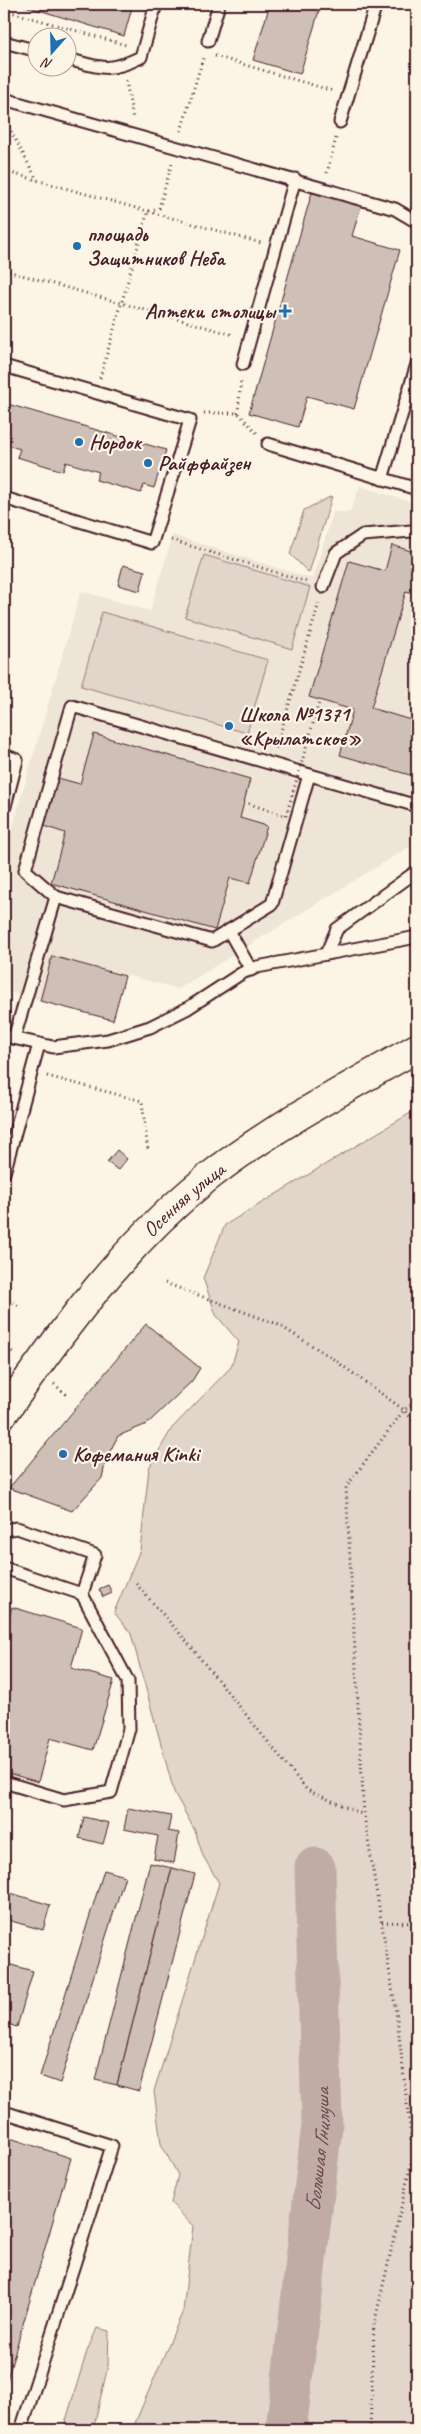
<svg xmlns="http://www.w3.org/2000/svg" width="421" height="2434" font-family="Caveat,sans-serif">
	<rect width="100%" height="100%" fill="#fcf5e5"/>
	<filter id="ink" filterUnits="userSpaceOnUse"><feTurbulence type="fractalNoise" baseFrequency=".02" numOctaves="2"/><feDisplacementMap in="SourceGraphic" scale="10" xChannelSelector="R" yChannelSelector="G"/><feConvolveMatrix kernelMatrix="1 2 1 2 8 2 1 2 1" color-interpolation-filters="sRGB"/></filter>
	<g filter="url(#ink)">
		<!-- built -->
		<path fill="#eee5d7" d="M 360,486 L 417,504 L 417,842 L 178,989 L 53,956 L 40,1001 L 4,991 L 4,856 L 81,591 L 150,611 L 173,535 L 313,579 L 333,512 L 350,512 Z"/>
		<!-- green -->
		<g fill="#e2d5ca" stroke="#967a7a">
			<path d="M 332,496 L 309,573 L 290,554 L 304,510 Z"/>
			<path d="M 204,555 L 310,587 L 292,649 L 185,617 Z"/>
			<path d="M 102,612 L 268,660 L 247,733 L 81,686 Z"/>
			<path d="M 417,1109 L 417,2430 L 132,2430 L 183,2311 L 193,2226 L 171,2203 L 178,2175 L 161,2144 L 154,2091 L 219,1883 L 203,1856 L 195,1831 L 174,1792 L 131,1634 L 114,1612 L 140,1550 L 149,1468 L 172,1428 L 231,1367 L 239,1342 L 216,1315 L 203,1278 L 225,1225 Z"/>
			<path d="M 97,2328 L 109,2331 L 108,2366 L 93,2430 L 63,2430 L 87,2351 Z"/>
		</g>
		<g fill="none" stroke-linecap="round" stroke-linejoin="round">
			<!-- river -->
			<path stroke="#c0aca5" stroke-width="41" id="s1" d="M 286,2430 L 322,2125 L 315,1868"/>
		</g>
		<!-- building -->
		<g fill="#cfc0b7" stroke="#4a1f2b">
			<path d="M 19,4 L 133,4 L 124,36 Z"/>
			<path d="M 270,4 L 321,4 L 300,74 L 253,60 Z"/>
			<path d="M 312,192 L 361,206 L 352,236 L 400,250 L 354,409 L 307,396 L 298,427 L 249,413 Z"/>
			<path d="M 4,403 L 166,450 L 154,488 L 144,485 L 141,493 L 96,480 L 99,472 L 66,462 L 63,471 L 17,457 L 20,449 L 4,444 Z"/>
			<path d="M 392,545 L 417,553 L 417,594 L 406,591 L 371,708 L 417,722 L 417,777 L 340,755 L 353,710 L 309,697 L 349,561 L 385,571 Z"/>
			<path d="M 123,565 L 145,571 L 140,591 L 118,585 Z"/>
			<path d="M 94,734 L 250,779 L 240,818 L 267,826 L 250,883 L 230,878 L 215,930 L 51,883 L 65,833 L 44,826 L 58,778 L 80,784 Z"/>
			<path d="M 52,956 L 125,976 L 113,1020 L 40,1001 Z"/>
			<path d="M 117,1150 L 127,1159 L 118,1170 L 107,1162 Z"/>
			<path d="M 146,1324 L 200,1368 L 192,1381 L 147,1424 L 118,1436 L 106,1459 L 102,1478 L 72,1511 L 9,1488 Z"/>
			<path d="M 108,1585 L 112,1593 L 103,1597 L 99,1589 Z"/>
			<path d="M 12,1607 L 82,1628 L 71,1668 L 114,1680 L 93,1750 L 50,1738 L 38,1782 L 4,1772 L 4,1636 Z"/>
			<path d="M 128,1808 L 171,1816 L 168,1831 L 179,1833 L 174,1863 L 154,1859 L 158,1836 L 124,1829 Z"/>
			<path d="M 84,1817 L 109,1823 L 103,1844 L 79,1838 Z"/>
			<path d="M 150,1863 L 172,1868 L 117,2085 L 95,2080 Z"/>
			<path d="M 172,1868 L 195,1874 L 139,2091 L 117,2085 Z"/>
			<path d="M 104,1870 L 125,1876 L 60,2083 L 40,2076 Z"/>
			<path d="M 4,1891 L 50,1905 L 43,1930 L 4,1919 Z"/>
			<path d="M 4,1963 L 33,1971 L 17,2027 L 4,2023 Z"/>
			<path d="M 4,2136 L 71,2158 L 4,2390 Z"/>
		</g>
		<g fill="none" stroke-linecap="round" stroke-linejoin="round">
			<defs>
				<g id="service">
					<path d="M 208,41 L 219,4"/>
					<path d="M 4,42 L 38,51"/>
					<path d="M 68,59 C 100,68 109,73 141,57 L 156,4"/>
					<path d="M 4,99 L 395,209 L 417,222"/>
					<path d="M 340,122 L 376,4"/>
					<path d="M 243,364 L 295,179"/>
					<path d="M 4,366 L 190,420 L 152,543 L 4,498"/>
					<path d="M 268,444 L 417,489"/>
					<path d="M 382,479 L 417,364"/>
					<path d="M 323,587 L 336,553 L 363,535 L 411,531 L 417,533"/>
					<path d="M 4,755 L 17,760 L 4,810"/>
					<path d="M 56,897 L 212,941 L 272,904 L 309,775"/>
					<path d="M 229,931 L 251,970"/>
					<path d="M 326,954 L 337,929 L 417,871"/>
					<path d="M 4,1036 L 53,1047 L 108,1040 L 150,1027 L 188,1008 L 242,973 L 257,967 L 417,937"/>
					<path d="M 14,1038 L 56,897 L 25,870 L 72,706 L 417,806"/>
					<path d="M 4,1173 L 39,1044"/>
					<path d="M 4,1530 L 17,1528 L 95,1555 L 82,1594"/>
					<path d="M 4,1568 L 82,1594 L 128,1681 L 129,1729 L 111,1792 L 64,1800 L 4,1782"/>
					<path d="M 4,2112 L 112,2146 L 21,2430"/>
				</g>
				<g id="secondary">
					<path id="s2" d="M 4,1413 C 63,1329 125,1244 206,1179 C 271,1128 345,1089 417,1048"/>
				</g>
			</defs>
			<!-- service casing -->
			<use href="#service" stroke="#4a1f2b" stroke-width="15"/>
			<!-- secondary casing -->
			<use href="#secondary" stroke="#4a1f2b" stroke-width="31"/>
			<!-- path -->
			<g stroke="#4a1f2b" stroke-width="3" stroke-dasharray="1 4" stroke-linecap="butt">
				<path d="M 4,10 L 126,45"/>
				<path d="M 215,56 L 333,91"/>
				<path d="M 126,81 L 133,119"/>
				<path d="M 4,118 L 37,180"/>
				<path d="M 181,131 L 204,55"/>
				<path d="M 4,171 L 261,243"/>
				<path d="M 327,173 L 336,138"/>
				<path d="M 4,270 L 234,335"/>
				<path d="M 100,378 L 148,211 L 159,208 L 172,163"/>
				<path d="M 204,413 L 238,413 L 257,433"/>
				<path d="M 238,413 L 241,379"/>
				<path d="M 171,540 L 307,582"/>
				<path d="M 276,748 L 319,603"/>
				<path d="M 47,1076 L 142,1101 L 148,1151"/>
				<path d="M 165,1283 L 277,1324 L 329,1356 L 404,1410 L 417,1425"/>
				<path d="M 4,1298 L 21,1307"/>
				<path d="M 4,1345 L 15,1354"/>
				<path d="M 54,1384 L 67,1395"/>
				<path d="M 136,1584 L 183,1637 L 307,1790 L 364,1815"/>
				<path d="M 382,1922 L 417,1923"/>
				<path d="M 370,2430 L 374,2325 L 413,2155 L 397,2018 L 364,1815 L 346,1487 L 404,1410 L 417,1401"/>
			</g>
			<!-- service -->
			<use href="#service" stroke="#fcf5e5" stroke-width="11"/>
			<!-- secondary -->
			<use href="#secondary" stroke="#fcf5e5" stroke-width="28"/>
			<!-- path-bridge -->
			<path stroke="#4a1f2b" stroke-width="3" stroke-dasharray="1 4" stroke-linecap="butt" d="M 244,802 L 286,816 L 320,700"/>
		</g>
	</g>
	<!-- markers -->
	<g fill="#1f6fb2" stroke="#fcf5e5" stroke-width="2">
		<circle cx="77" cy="246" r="5"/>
		<path d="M282.5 303.5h5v5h5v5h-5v5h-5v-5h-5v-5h5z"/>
		<circle cx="79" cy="442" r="5"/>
		<circle cx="148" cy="463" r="5"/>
		<circle cx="229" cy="726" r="5"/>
		<circle cx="63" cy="1454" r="5"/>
	</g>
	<g text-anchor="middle" stroke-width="4.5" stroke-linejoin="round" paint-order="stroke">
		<!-- poi labels -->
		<g font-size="21" font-weight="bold" fill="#4a1f2b" stroke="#fcf5e5" text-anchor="start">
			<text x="87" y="241">площадь<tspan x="87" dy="24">Защитников Неба</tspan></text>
			<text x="275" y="318" text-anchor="end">Аптеки столицы</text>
			<text x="89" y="449">Нордок</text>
			<text x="158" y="470">Райффайзен</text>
			<text x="239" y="721">Школа №1371<tspan x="239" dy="24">«Крылатское»</tspan></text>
			<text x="73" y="1461">Кофемания Kinki</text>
		</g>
		<!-- street labels -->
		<g font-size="21" fill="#4a1f2b" stroke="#fcf5e5">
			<text dy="7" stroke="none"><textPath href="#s2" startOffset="280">Осенняя улица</textPath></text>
		</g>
		<!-- water labels -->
		<g font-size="22" font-style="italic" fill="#6d4950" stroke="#fcf5e5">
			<text dy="8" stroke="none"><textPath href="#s1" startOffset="282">Большая Гнилуша</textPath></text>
		</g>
	</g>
	<!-- margin -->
	<rect width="421" height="2434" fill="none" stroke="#fcf5e5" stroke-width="20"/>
	<rect x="10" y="10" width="401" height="2414" fill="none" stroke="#4a1f2b" stroke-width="2" filter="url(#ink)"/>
	<!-- north arrow -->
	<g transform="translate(52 52) rotate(200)"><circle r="24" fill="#fcf5e5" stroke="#b59f9b"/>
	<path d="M0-4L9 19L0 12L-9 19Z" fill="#1f6fb2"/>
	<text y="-8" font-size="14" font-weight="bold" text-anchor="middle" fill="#4a1f2b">N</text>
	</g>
</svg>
